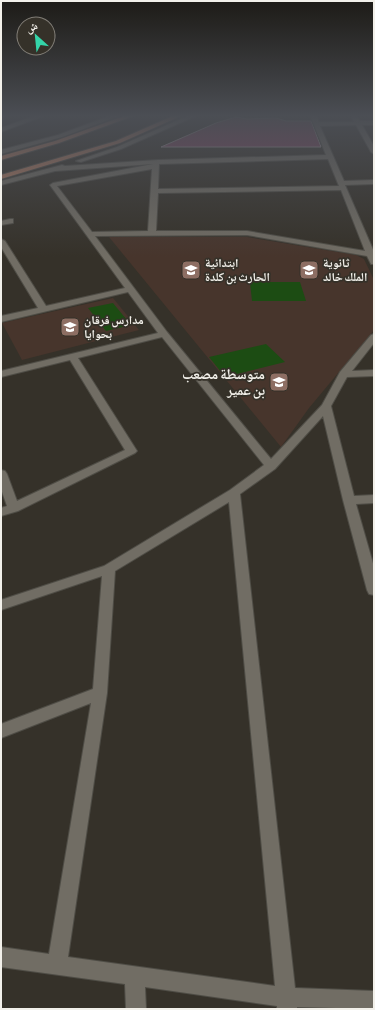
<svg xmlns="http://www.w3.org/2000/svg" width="375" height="1010" font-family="'Alegreya Sans','Noto Naskh Arabic',sans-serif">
	<rect width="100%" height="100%" fill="#353129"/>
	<!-- education -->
	<g fill="#47352c">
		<path d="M 109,237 L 247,237 L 356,255 L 364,259 L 374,280 L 374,330 L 309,408 L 281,447 Z"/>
		<path d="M 113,298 L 139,330 L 22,360 L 2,323 Z"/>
	</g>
	<!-- green -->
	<g fill="#1c4c13">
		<path d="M 250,282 L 300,282 L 306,301 L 252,301 Z"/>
		<path d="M 113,303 L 131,325 L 106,331 L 88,308 Z"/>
		<path d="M 266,344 L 285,362 L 225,377 L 209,357 Z"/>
	</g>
	<!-- building -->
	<path fill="#894366" stroke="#a89da1" d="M 236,117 L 247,119 L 276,118 L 286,121 L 311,121 L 321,147 L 161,147 L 216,123 Z"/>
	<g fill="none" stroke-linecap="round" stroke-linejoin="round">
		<defs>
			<g id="minor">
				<path d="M 1,115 L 5,115 L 3,119 L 1,120 Z"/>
				<path d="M 37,115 L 46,115 L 1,132 L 1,128 Z"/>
				<path d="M 112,115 L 121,115 L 62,137 L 1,154 L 1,150 L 58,135 Z"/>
				<path d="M 190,115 L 198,115 L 121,149 L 81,162 L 76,161 L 117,147 Z"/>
				<path d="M 310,115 L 316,115 L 319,122 L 354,122 L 352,118 L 355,116 L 360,121 L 374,121 L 374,125 L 362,125 L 374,146 L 374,154 L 371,152 L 356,125 L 320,126 L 344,181 L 374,180 L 374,184 L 345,185 L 374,252 L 374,264 L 371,264 L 367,256 L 247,235 L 95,236 L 167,332 L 271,459 L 322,405 L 340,372 L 371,335 L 374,334 L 374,343 L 352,371 L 374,370 L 374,376 L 347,377 L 331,406 L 354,496 L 374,495 L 374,503 L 356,504 L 374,567 L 374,595 L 369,594 L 367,590 L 343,500 L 323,416 L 275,469 L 240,494 L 295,988 L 374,991 L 374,1009 L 297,1007 L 297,1009 L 277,1009 L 277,1006 L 145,987 L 146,1009 L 126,1009 L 125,984 L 1,967 L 1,947 L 49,954 L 91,703 L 1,738 L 1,724 L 93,689 L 102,576 L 1,610 L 1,600 L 104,566 L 230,490 L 264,465 L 162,337 L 78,358 L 137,451 L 135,453 L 18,511 L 1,516 L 1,508 L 7,506 L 1,489 L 1,470 L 5,471 L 7,474 L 17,501 L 125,450 L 70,360 L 1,377 L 1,371 L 158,333 L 128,292 L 1,322 L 1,316 L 38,308 L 1,247 L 1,239 L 5,241 L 46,306 L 125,288 L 50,185 L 53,183 L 153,164 L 55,171 L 1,185 L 1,181 L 62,165 L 65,166 L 158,160 L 326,155 ZM 328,159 L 339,186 L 158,189 L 159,164 ZM 152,169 L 148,231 L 92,232 L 57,186 ZM 341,190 L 365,251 L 247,231 L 156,231 L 158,193 ZM 229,502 L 275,986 L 68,957 L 107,693 L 115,571 Z"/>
				<path d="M 10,219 L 13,219 L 13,223 L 1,225 L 1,221 Z"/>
			</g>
			<g id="major">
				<path d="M 127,115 L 136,115 L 59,143 L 1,160 L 1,156 L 55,141 Z"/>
				<path d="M 175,115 L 183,115 L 120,143 L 1,179 L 1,175 L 116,141 Z"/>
			</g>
		</defs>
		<!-- minor casing -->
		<use href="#minor" stroke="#4f4d46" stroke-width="2"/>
		<!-- major casing -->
		<use href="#major" stroke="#4f4d46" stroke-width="2"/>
		<!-- minor -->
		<use href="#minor" fill="#716d64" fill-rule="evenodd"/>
		<!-- major -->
		<use href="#major" fill="#b47c62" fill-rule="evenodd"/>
	</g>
	<!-- sky -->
	<linearGradient id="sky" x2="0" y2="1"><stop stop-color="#1d1b17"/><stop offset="0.45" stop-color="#4b4e54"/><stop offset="1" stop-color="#4b4e54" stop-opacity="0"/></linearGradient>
	<rect width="375" height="257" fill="url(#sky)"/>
	<!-- icons -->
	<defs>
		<symbol id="school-square" viewBox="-11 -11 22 22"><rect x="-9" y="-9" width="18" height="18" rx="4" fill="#8d6e63" stroke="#353129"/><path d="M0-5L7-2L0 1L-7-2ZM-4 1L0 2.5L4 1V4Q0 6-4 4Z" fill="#fff"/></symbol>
	</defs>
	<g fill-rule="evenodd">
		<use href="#school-square" x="180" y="259" width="22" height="22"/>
		<use href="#school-square" x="298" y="259" width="22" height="22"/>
		<use href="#school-square" x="59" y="316" width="22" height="22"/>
		<use href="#school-square" x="268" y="371" width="22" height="22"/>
	</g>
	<g text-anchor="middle" stroke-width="3.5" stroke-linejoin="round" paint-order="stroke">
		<!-- far-poi labels -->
		<g font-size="12" font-weight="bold" fill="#f2f0ea" stroke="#353129" text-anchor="start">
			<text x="205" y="267">ابتدائية<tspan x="205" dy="14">الحارث بن كلدة</tspan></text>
			<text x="323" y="267">ثانوية<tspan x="323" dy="14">الملك خالد</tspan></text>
			<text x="84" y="324">مدارس فرقان<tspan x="84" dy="14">بحوايا</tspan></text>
		</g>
		<!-- poi labels -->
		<g font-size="14" font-weight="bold" fill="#f2f0ea" stroke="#353129" text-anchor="end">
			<text x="265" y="379">متوسطة مصعب<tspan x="265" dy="16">بن عمير</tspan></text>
		</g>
	</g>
	<!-- border -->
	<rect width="375" height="1010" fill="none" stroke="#f2f0ea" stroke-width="4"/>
	<!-- north arrow -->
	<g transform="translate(36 36) rotate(333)"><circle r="19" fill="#353129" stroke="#817d76"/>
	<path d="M0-3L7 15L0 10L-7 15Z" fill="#34d4a8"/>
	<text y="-6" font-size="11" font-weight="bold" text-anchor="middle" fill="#f2f0ea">ش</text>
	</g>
</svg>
